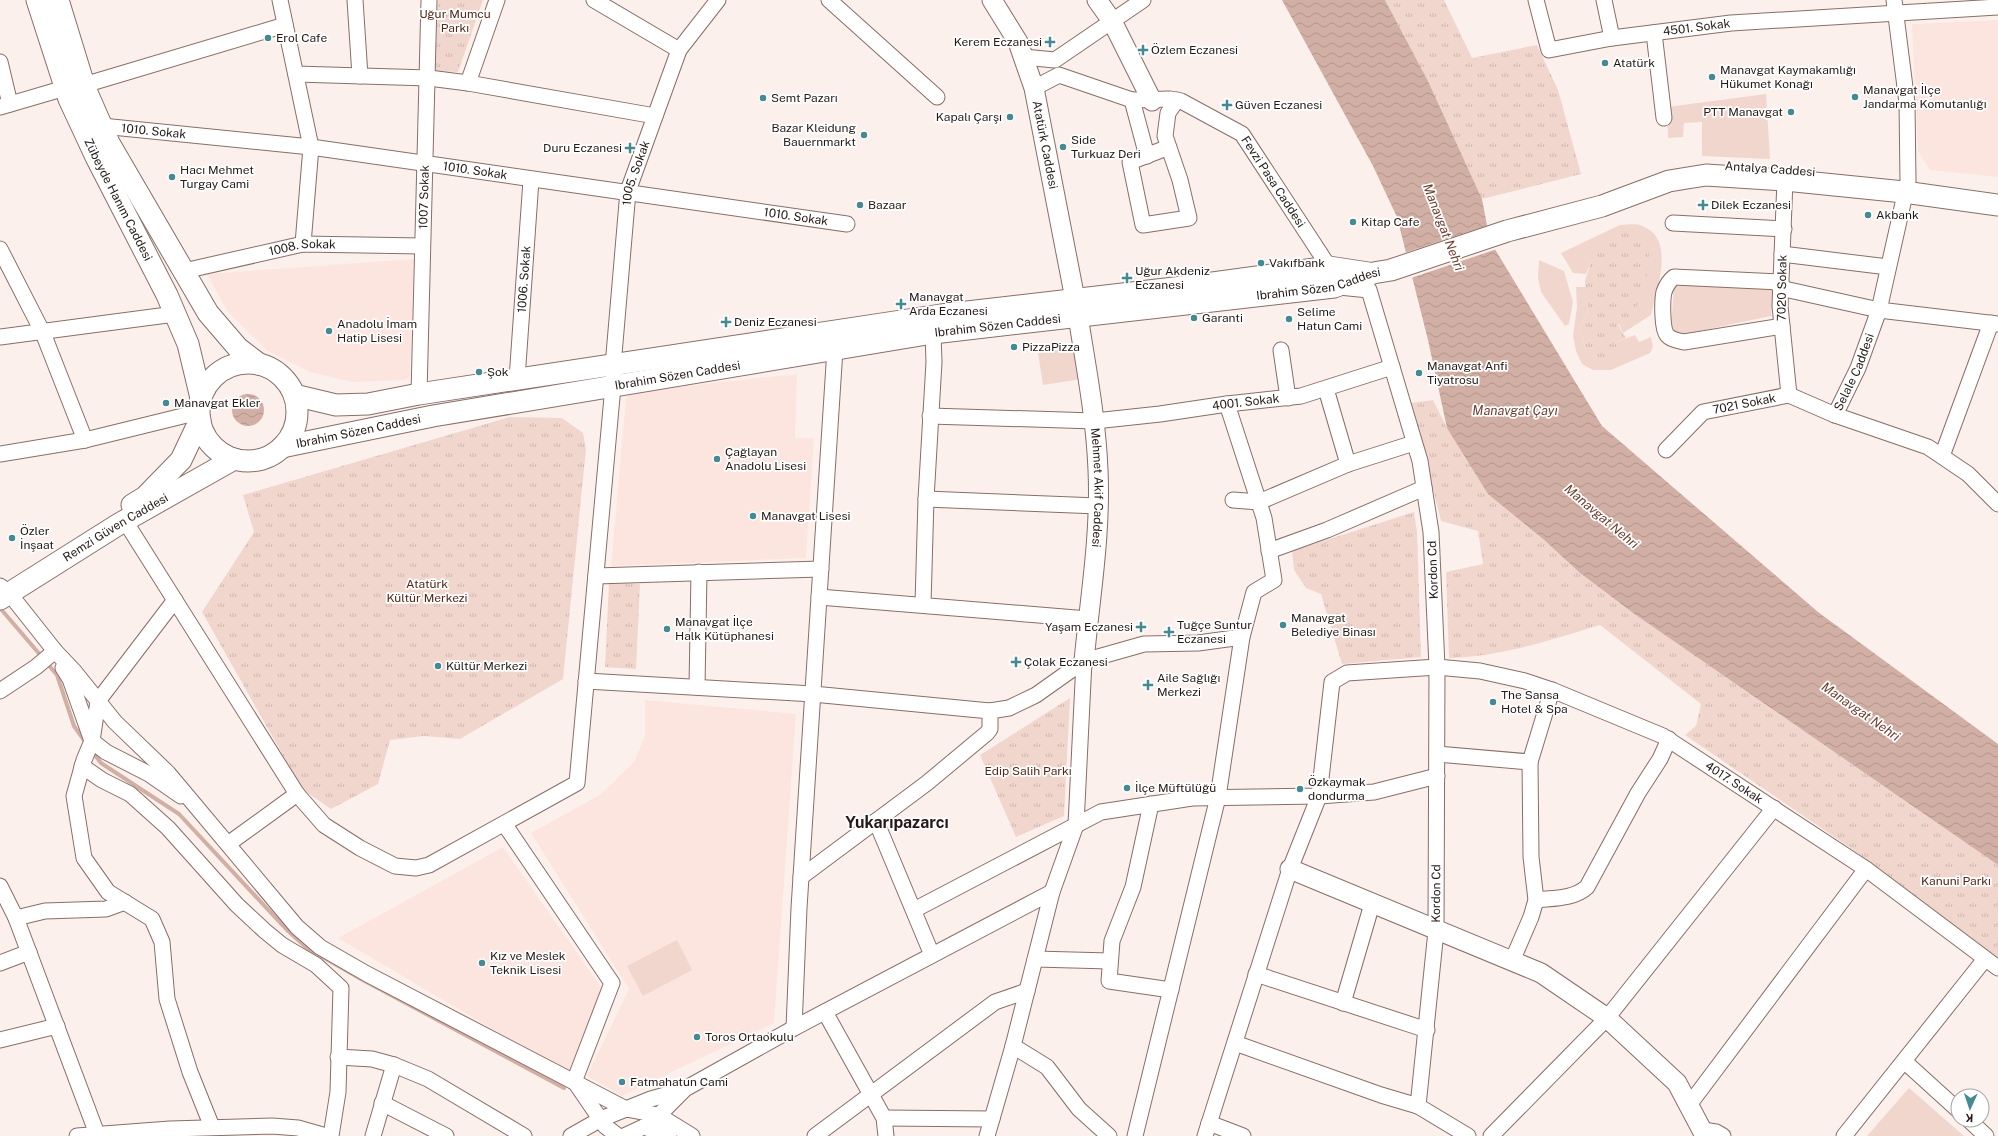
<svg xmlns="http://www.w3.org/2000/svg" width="1998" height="1136" font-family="'Public Sans',sans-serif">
	<defs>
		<pattern id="park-tufts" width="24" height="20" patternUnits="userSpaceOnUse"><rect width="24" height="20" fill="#f1d6ce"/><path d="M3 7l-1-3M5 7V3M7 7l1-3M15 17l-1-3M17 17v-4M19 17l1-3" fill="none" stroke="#ceb7b0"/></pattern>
		<pattern id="water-waves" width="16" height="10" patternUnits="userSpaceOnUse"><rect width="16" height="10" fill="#d1afa5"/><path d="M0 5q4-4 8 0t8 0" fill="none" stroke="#b3968d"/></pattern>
	</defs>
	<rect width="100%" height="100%" fill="#fcf0ec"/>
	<!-- built -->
	<g fill="#fce5de">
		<path d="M 1998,20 L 1998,177 L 1930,170 L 1918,151 L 1912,24 Z"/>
		<path d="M 414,259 L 410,376 L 405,380 L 352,382 L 310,372 L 268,351 L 227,311 L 207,274 Z"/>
		<path d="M 797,374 L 795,438 L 814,438 L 806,558 L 611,566 L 626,399 L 632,392 Z"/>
		<path d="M 645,700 L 796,714 L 774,1023 L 622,1096 L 587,1076 L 629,989 L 531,833 L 600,795 L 634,762 L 645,736 Z"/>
		<path d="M 503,847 L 601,987 L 572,1076 L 338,938 Z"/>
	</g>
	<!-- grass -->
	<g fill="#f1d6ce">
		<path d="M 1766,94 L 1770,159 L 1702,156 L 1702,122 L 1684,123 L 1683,137 L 1668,138 L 1667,107 Z"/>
		<path d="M 1620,225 C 1627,225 1636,223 1642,226 C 1676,238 1657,289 1651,315 L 1623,333 L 1591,261 L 1586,274 L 1573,273 L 1561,253 Z"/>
		<path d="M 1539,260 L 1564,271 L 1573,302 L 1569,324 L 1565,326 L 1541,292 L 1538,278 Z"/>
		<path d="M 1674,285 L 1773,289 L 1771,316 L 1690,333 L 1676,334 L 1671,328 Z"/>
		<path d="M 1576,287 L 1586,287 L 1588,313 L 1579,328 L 1587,353 L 1635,335 L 1639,342 L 1651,337 L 1653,347 L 1650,353 L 1611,370 L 1593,370 L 1582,364 L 1576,351 L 1573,336 L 1577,307 Z"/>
		<path d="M 1076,347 L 1081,379 L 1043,385 L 1038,353 Z"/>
		<path d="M 677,940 L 692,970 L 643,996 L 627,966 Z"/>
		<path d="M 1909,1088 L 1964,1136 L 1867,1136 Z"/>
	</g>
	<!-- park -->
	<g fill="url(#park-tufts)">
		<path d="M 438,0 L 483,0 L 458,72 L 433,71 Z"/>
		<path d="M 1385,0 L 1444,0 L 1472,58 L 1537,45 L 1558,90 L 1581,174 L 1482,199 L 1428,81 Z"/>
		<path d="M 1621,230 L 1639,232 L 1650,244 C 1647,274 1647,308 1618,325 L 1626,338 L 1616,342 L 1620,356 C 1607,363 1600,359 1587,353 L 1579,328 L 1588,313 L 1585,281 L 1591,261 L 1597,251 Z"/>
		<path d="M 1433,400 L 1447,428 L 1543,539 L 1580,573 L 1633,613 L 1998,865 L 1998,958 L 1852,849 L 1685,735 L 1696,726 L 1701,704 L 1600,625 C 1551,640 1500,657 1449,658 L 1446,572 L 1483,564 L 1478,531 L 1441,521 L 1411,403 Z"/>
		<path d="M 510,417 L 562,418 L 583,433 L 586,449 L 563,679 L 460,739 L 424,736 L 390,740 L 378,784 L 331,809 L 302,789 L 202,612 L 254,532 L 243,495 Z"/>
		<path d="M 1414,512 L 1417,532 L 1421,657 L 1342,664 L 1321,594 L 1306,588 L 1294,570 L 1292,551 Z"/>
		<path d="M 609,583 L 640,584 L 636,669 L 605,667 Z"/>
		<path d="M 1070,698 L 1064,816 L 1016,837 L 980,755 Z"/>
	</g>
	<!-- water -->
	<g fill="url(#water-waves)">
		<path d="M 1282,0 L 1385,0 L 1428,81 L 1482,199 L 1490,241 L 1602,426 L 1818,612 L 1998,744 L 1998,865 L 1633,613 L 1580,573 L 1543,539 L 1488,494 L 1447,428 L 1428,340 L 1397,217 L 1373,166 Z"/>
		<circle cx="248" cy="410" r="16"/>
	</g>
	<!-- pier -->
	<path fill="#fcf0ec" d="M 1489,225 L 1491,240 L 1497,249 L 1411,278 L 1404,253 Z"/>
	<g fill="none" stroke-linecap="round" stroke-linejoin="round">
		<!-- stream -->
		<g stroke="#d1afa5" stroke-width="4">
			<path d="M 0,608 L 42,657"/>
			<path d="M 46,662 L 57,675 L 74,726 L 86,743"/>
			<path d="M 91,750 L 101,763 L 179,814 L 287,930 L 307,948 L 361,979 L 564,1088"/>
		</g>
		<defs>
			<g id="minor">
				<path d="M 280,0 L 311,147 L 303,244"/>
				<path d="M 355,0 L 360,76"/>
				<path d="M 594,0 L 679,50"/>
				<path d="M 829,0 L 937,97"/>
				<path id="s1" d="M 1536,0 L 1549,50 L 1612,38 L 1731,23 L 1998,7"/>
				<path d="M 1604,0 L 1612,38"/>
				<path d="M 1654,33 L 1664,118"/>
				<path d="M 1023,57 L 1055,60 L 1143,0"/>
				<path d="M 0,62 L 10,104"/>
				<path d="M 296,74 L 429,78 L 468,83 L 655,116"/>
				<path d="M 468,83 L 497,0"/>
				<path d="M 84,85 L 285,25"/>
				<path id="s2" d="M 1034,88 L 1059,75 L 1132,100 L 1170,99 L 1181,101 L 1242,134 L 1329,267"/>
				<path d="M 1132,100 L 1147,156"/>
				<path d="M 0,107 L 65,88"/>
				<path id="s3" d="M 102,126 L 311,147 L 847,224"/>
				<path d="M 1169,147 L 1130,162 L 1143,225 L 1189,218 L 1180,180 L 1165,136 L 1168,113 L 1177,100"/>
				<path d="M 1785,180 L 1780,306 L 1789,395"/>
				<path d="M 1673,223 L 1784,229"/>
				<path d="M 0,249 L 43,333 L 85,440"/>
				<path d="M 1782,254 L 1888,267"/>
				<path id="s4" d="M 184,271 L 303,244 L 422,246"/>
				<path d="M 1781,282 L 1674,277 C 1669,281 1666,286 1664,292 C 1662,301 1662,329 1667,335 C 1671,340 1679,341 1684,342 L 1782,326"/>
				<path d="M 1780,288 L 1879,310 L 1998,324"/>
				<path d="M 0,337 L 175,314"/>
				<path d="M 1281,350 L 1288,398"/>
				<path id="s5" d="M 517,379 L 531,180"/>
				<path d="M 1326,389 L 1348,464"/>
				<path id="s6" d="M 419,394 L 429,0"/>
				<path d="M 1789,395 L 1835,415 L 1928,447 L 1968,474 L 1998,504"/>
				<path id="s7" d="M 1835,415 L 1858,368 L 1879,310 L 1908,181 L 1907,103 L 1894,0"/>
				<path id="s8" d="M 930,416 L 1095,421 L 1160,414 L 1227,404 L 1301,396 L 1392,367"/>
				<path id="s9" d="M 1666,450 L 1703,412 L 1789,395"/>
				<path d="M 0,454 L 85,440 L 199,412"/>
				<path d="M 1942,456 L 1991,323"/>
				<path d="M 926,499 L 1098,506"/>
				<path d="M 1233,500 L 1259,502 L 1348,464 L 1414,443"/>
				<path id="s10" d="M 125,521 L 297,794 L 324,825 L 360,848 L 395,866 L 416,868 L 429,865 L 577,783 L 613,386 L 613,366 L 628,191 L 679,50 L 718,0"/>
				<path d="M 1269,551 L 1327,530 L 1424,488"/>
				<path d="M 596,576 L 821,569"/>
				<path d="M 0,586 L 9,593 L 55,651 L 74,671 L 115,722 L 168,773 L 297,927 L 320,947 L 367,974 L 626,1109 L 658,1115 L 692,1136"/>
				<path d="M 819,597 L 1088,619"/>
				<path d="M 175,600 L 98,701 L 92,741 L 84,760 L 74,796 L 84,858 L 108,892 L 152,919 L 162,942 L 167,999 L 190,1072 L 212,1127"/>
				<path d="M 923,604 L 926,499 L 934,362 L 933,333"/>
				<path d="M 63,668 L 70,679 L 92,741 L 106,752 L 149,774 L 181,796"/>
				<path d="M 586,681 L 813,694 L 990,711"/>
				<path d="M 697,687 L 699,572"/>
				<path d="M 0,691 L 36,667 L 55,651"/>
				<path d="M 1437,754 L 1530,762 L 1552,690"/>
				<path d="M 82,766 L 102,780 L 130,794 L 168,828 L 237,905 L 265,931 L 282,945 L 316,965 L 341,988 L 338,1092 L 331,1136"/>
				<path d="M 1151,804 L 1133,887 L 1112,941 L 1109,981 L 1171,990"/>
				<path d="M 876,821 L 932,955"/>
				<path d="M 505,825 L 612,983 L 574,1082"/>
				<path d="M 228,844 L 297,794"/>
				<path d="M 801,877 L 927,783 L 987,733 L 990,729 L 990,711 L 1009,708 L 1036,695 L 1084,661 L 1144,644 L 1198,643 L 1242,637"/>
				<path d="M 0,886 L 16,918 L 97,1134"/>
				<path d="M 1536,900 C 1553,898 1574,899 1587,887 L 1638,793 L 1660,759 L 1669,739"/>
				<path d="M 914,910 L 1101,812 L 1192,798 L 1319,796 L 1374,792 L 1437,776"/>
				<path d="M 16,918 L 45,911 L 106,909 L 125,902"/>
				<path d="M 1035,959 L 1110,961"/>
				<path d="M 1512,961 L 1531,917 L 1536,900 L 1531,857 L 1530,762"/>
				<path d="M 0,963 L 29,952"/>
				<path d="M 1256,974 L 1427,1030"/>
				<path d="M 1343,1003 L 1372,904"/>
				<path d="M 825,1012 L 884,1118 L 886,1136"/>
				<path d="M 794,1028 L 799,908 L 835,349"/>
				<path d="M 0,1040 L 57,1026"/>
				<path id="s11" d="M 1235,1043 L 1381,1095 L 1418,1106 L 1436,931 L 1437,667 L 1431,532 L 1420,461 L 1369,290 L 1339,287"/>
				<path d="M 1013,1046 L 1047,1067 L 1079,1109 L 1109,1136"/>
				<path d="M 338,1057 L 372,1059 L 394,1065"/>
				<path d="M 1904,1061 L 1958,1110"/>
				<path d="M 577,1085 L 605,1126 L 618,1136"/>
				<path d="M 382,1103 L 446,1136"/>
				<path d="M 1689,1105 L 1866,869"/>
				<path d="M 1418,1106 L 1468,1136"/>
				<path d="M 884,1118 L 992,1119"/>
				<path d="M 1969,1120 L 1986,1136"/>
				<path d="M 1209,1123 L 1243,1136"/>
				<path d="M 644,1127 L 669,1136"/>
				<path d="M 1702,1130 L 1716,1132 L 1723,1136"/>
				<path d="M 77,1136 L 170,1129 L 272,1126 L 298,1128 L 326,1136"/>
				<path d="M 373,1136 L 394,1065 L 428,1079 L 524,1136"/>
				<path d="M 571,1136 L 601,1119 L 651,1099 L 683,1090 L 794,1028 L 1052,892"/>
				<path d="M 624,1136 L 650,1124 L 683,1091"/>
				<path d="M 815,1136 L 995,1002 L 1027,991"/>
				<path d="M 987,1136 L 1013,1046 L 1052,892 L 1076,825 L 1084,661"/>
				<path d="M 1135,1136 L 1218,797 L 1242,637 L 1254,592 L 1274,580 L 1264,518 L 1227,404"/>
				<path id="s12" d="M 1205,1136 L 1290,869 L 1319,796 L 1332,682 L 1347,673 L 1437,667 L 1480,671 L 1525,681 L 1552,690 L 1663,736 L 1866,869 L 1998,968"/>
				<path d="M 1491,1136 L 1607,1018 L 1774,808"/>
				<path d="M 1844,1136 L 1985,959"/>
			</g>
			<g id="tertiary">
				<path id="s13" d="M 992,0 L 1018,42 L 1034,88 L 1075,299"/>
				<path d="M 1097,0 L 1112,21 L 1152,101"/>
				<path id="s14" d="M 1078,316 C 1086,367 1096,418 1098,470 C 1101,534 1090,597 1084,661"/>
				<path d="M 1290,869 L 1541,973 L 1607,1018 L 1677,1083 L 1705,1136"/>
			</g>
			<g id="secondary">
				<path id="s15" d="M 37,0 L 69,99 L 96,157 L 167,295 L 188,344 L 201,398"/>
				<path d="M 58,0 L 85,88 L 109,143 L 208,313 L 238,348 L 259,364"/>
				<circle cx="248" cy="412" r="49"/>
				<path d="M 294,395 L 336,405 L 368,404 L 419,394 L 941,315 L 1183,287 L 1329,267 L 1368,273"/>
				<path id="s16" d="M 282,447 L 433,416 L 933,333 L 1334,287 L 1373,273 L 1391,270 L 1507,231 L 1602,206 L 1669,181 L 1706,175 L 1785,180 L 1904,192 L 1998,205"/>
				<path d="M 132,505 L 145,497 L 181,460 L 200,420"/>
				<path id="s17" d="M 0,599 L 119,524 L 234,459"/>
			</g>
		</defs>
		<!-- minor casing -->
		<use href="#minor" stroke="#896e66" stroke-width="17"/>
		<!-- tertiary casing -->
		<use href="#tertiary" stroke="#896e66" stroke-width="21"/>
		<!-- secondary casing -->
		<use href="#secondary" stroke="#896e66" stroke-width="23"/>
		<!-- minor -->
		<use href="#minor" stroke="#fff" stroke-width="15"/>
		<!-- tertiary -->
		<use href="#tertiary" stroke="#fff" stroke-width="19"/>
		<!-- secondary -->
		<use href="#secondary" stroke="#fff" stroke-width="21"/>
	</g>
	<!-- markers -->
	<g fill="#448a93" stroke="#fff" stroke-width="1.5">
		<circle cx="268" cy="38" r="4"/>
		<path d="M1048 36h4v4h4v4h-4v4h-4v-4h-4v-4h4z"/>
		<path d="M1141 44h4v4h4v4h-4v4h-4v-4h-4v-4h4z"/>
		<circle cx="1605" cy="63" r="4"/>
		<circle cx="1712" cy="77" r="4"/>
		<circle cx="1855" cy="97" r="4"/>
		<circle cx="763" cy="98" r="4"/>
		<path d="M1225 99h4v4h4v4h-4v4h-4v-4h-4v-4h4z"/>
		<circle cx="1791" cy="112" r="4"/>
		<circle cx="1010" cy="117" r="4"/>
		<circle cx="864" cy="135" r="4"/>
		<circle cx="1063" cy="147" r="4"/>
		<path d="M628 142h4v4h4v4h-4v4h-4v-4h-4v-4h4z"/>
		<circle cx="172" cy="177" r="4"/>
		<circle cx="860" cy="205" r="4"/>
		<path d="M1701 199h4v4h4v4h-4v4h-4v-4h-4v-4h4z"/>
		<circle cx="1868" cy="215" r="4"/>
		<circle cx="1353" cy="222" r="4"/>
		<circle cx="1261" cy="263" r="4"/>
		<path d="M1125 272h4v4h4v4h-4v4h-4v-4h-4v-4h4z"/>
		<path d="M899 298h4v4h4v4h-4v4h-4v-4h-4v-4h4z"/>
		<circle cx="1194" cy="318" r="4"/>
		<circle cx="1289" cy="319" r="4"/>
		<path d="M724 316h4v4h4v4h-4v4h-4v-4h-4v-4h4z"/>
		<circle cx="329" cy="331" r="4"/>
		<circle cx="1014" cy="347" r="4"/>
		<circle cx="479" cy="372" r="4"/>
		<circle cx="1419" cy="373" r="4"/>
		<circle cx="166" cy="403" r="4"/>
		<circle cx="717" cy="459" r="4"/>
		<circle cx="753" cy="516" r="4"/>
		<circle cx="12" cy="538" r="4"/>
		<circle cx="1283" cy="625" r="4"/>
		<path d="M1139 621h4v4h4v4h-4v4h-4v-4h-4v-4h4z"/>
		<circle cx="667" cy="629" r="4"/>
		<path d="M1167 626h4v4h4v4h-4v4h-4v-4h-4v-4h4z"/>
		<path d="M1014 656h4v4h4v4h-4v4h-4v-4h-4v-4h4z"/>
		<circle cx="438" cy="666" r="4"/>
		<path d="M1146 679h4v4h4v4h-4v4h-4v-4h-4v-4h4z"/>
		<circle cx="1493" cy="702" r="4"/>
		<circle cx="1127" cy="788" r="4"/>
		<circle cx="1300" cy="789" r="4"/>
		<circle cx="482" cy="963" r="4"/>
		<circle cx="697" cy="1037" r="4"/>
		<circle cx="622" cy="1082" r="4"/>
	</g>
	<g text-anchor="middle" stroke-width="3.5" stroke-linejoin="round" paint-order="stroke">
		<!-- park labels -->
		<g font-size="12" fill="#552719" stroke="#fff">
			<text x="455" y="18">Uğur Mumcu<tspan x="455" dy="14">Parkı</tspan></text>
			<text x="427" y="588">Atatürk<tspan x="427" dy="14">Kültür Merkezi</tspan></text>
			<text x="1028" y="775">Edip Salih Parkı</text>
			<text x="1956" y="885">Kanuni Parkı</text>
		</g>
		<!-- street labels -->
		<g font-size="12" fill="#241916" stroke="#fff">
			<text dy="4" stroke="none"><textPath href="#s1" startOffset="201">4501. Sokak</textPath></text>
			<text dy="4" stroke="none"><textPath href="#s3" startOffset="52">1010. Sokak</textPath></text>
			<text dy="4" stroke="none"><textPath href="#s13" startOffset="156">Atatürk Caddesi</textPath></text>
			<text transform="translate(1770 169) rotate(4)" y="4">Antalya Caddesi</text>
			<text dy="4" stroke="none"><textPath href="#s3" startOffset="376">1010. Sokak</textPath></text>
			<text dy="4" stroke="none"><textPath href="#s10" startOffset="1263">1005. Sokak</textPath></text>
			<text dy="4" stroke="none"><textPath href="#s2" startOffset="281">Fevzi Pasa Caddesi</textPath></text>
			<text dy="4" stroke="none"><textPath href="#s6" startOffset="197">1007 Sokak</textPath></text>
			<text dy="4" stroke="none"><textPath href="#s15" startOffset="216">Zübeyde Hanım Caddesi</textPath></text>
			<text dy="4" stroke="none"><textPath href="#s3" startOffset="700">1010. Sokak</textPath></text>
			<text dy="4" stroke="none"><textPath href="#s4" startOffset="121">1008. Sokak</textPath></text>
			<text dy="4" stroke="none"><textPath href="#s5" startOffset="100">1006. Sokak</textPath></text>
			<text dy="4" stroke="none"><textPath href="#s16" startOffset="1050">Ibrahim Sözen Caddesi</textPath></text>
			<text transform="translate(1782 288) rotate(-89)" y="4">7020 Sokak</text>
			<text dy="4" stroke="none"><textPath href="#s16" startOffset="726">Ibrahim Sözen Caddesi</textPath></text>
			<text dy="4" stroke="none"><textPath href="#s7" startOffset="47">Selale Caddesi</textPath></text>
			<text dy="4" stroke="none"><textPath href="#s16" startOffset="402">Ibrahim Sözen Caddesi</textPath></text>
			<text dy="4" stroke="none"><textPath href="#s8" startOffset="317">4001. Sokak</textPath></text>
			<text dy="4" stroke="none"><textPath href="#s9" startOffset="95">7021 Sokak</textPath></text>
			<text dy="4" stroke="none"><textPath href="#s16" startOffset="78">Ibrahim Sözen Caddesi</textPath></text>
			<text dy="4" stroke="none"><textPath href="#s14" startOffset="173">Mehmet Akif Caddesi</textPath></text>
			<text dy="4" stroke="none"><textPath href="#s17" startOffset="136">Remzi Güven Caddesi</textPath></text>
			<text transform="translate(1433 570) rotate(-92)" y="4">Kordon Cd</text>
			<text dy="4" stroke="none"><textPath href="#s12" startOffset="904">4017. Sokak</textPath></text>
			<text dy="4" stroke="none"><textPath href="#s11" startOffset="407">Kordon Cd</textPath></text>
		</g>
		<!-- poi labels -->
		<g font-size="12" fill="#241916" stroke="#fff" text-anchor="start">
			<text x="276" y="42">Erol Cafe</text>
			<text x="1042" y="46" text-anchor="end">Kerem Eczanesi</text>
			<text x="1151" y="54">Özlem Eczanesi</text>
			<text x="1613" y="67">Atatürk</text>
			<text x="1720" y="74">Manavgat Kaymakamlığı<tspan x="1720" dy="14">Hükumet Konağı</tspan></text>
			<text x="1863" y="94">Manavgat İlçe<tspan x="1863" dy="14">Jandarma Komutanlığı</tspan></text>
			<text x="771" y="102">Semt Pazarı</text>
			<text x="1235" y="109">Güven Eczanesi</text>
			<text x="1783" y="116" text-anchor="end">PTT Manavgat</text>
			<text x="1002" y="121" text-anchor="end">Kapalı Çarşı</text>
			<text x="856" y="132" text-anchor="end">Bazar Kleidung<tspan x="856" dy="14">Bauernmarkt</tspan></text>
			<text x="1071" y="144">Side<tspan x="1071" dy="14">Turkuaz Deri</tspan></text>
			<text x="622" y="152" text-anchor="end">Duru Eczanesi</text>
			<text x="180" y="174">Hacı Mehmet<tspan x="180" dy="14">Turgay Cami</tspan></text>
			<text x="868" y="209">Bazaar</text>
			<text x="1711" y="209">Dilek Eczanesi</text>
			<text x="1876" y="219">Akbank</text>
			<text x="1361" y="226">Kitap Cafe</text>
			<text x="1269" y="267">Vakıfbank</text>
			<text x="1135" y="275">Uğur Akdeniz<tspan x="1135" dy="14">Eczanesi</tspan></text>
			<text x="909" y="301">Manavgat<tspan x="909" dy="14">Arda Eczanesi</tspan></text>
			<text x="1297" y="316">Selime<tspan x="1297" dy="14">Hatun Cami</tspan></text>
			<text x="1202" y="322">Garanti</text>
			<text x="734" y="326">Deniz Eczanesi</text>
			<text x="337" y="328">Anadolu İmam<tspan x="337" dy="14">Hatip Lisesi</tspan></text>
			<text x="1022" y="351">PizzaPizza</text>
			<text x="1427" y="370">Manavgat Anfi<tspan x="1427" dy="14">Tiyatrosu</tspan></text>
			<text x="487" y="376">Şok</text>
			<text x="174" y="407">Manavgat Ekler</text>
			<text x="725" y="456">Çağlayan<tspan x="725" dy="14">Anadolu Lisesi</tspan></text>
			<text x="761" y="520">Manavgat Lisesi</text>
			<text x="20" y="535">Özler<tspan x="20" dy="14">İnşaat</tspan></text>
			<text x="1291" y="622">Manavgat<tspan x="1291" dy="14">Belediye Binası</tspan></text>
			<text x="675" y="626">Manavgat İlçe<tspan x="675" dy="14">Halk Kütüphanesi</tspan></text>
			<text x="1177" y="629">Tuğçe Suntur<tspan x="1177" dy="14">Eczanesi</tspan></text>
			<text x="1133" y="631" text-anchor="end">Yaşam Eczanesi</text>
			<text x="1024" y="666">Çolak Eczanesi</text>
			<text x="446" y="670">Kültür Merkezi</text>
			<text x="1157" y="682">Aile Sağlığı<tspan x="1157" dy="14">Merkezi</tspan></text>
			<text x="1501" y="699">The Sansa<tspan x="1501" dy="14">Hotel &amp; Spa</tspan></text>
			<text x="1308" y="786">Özkaymak<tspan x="1308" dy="14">dondurma</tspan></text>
			<text x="1135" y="792">İlçe Müftülüğü</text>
			<text x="490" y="960">Kız ve Meslek<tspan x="490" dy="14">Teknik Lisesi</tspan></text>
			<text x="705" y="1041">Toros Ortaokulu</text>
			<text x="630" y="1086">Fatmahatun Cami</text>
		</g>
		<!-- water labels -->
		<g font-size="13" font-style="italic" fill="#6f3e2f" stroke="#fff">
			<text transform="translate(1444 227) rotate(69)" y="5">Manavgat Nehri</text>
			<text x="1515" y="415">Manavgat Çayı</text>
			<text transform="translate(1602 516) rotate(40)" y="5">Manavgat Nehri</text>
			<text transform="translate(1861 711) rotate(35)" y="5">Manavgat Nehri</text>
		</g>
		<!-- district labels -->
		<g font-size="16" font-weight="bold" fill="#241916" stroke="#fff">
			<text x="897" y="828">Yukarıpazarcı</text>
		</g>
	</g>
	<!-- north arrow -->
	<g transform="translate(1970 1108) rotate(183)"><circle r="19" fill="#ffffff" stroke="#a7a3a2"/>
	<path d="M0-3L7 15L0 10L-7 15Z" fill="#448a93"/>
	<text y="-6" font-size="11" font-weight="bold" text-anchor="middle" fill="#241916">K</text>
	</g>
</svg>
